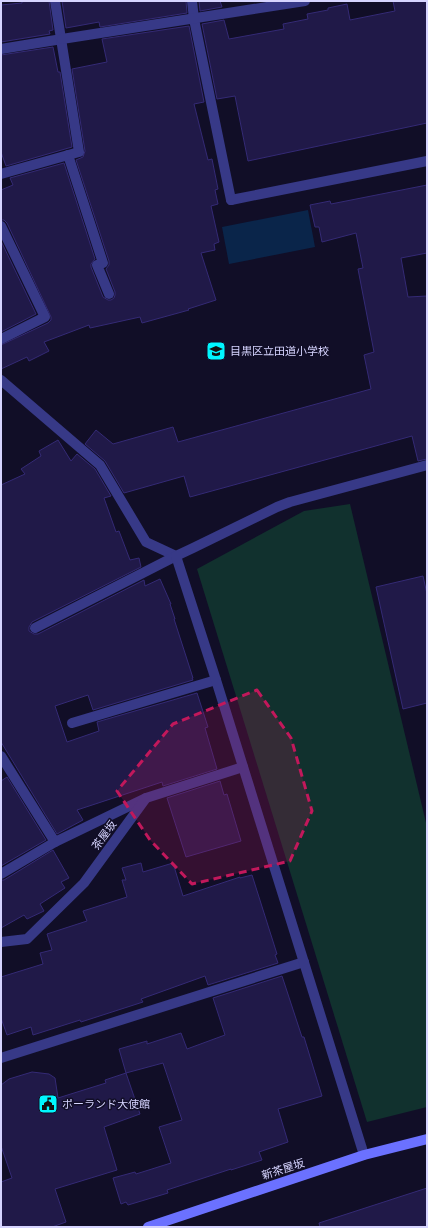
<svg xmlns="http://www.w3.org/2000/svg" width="428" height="1228" font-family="'Golos Text','Noto Sans JP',sans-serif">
	<rect width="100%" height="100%" fill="#110e27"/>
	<!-- green -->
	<path fill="#11312e" d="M 350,504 L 427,827 L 427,1107 L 367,1122 L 197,569 L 304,511 Z"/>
	<!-- water -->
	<path fill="#0a254a" d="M 308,210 L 315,247 L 229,264 L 222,227 Z"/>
	<!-- building -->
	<g fill="#201948" stroke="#342a75">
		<path d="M 22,1 L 49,1 L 53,30 L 49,31 L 50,34 L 1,42 L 1,5 L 22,3 Z"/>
		<path d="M 62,1 L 186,1 L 187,13 L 100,27 L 99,22 L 66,28 Z"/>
		<path d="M 199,1 L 220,1 L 222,7 L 200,11 Z"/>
		<path d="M 393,1 L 427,1 L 427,123 L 248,161 L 235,96 L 217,99 L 202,24 L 224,20 L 229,39 L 284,29 L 283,24 L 308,19 L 307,14 L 328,10 L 328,8 L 347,4 L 350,20 L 395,11 Z"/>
		<path d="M 189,26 L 204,102 L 194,104 L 208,160 L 212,159 L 218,189 L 215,190 L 218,204 L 211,206 L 219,242 L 214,244 L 215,250 L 201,253 L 216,300 L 188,309 L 189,310 L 142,323 L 140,317 L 90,328 L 89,325 L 44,342 L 49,351 L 29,361 L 27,357 L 1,369 L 1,345 L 48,323 L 51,320 L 51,317 L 7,223 L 4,220 L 1,220 L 1,190 L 13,185 L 10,178 L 64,163 L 95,259 L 91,264 L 91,267 L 103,297 L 108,300 L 111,300 L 114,298 L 115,295 L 115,292 L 106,269 L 109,265 L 109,261 L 76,160 L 83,157 L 85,151 L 72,69 L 107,62 L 102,39 Z"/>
		<path d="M 53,47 L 58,72 L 60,72 L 72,147 L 6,166 L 1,152 L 1,55 Z"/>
		<path d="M 427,185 L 427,253 L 401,258 L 408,297 L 427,296 L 427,459 L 418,461 L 412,436 L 190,497 L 184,476 L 124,493 L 105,461 L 85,444 L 96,430 L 113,444 L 173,427 L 178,442 L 371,389 L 364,355 L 374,352 L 358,269 L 363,268 L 356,233 L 322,242 L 319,227 L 315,227 L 310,205 L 330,201 L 331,204 Z"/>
		<path d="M 1,241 L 36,314 L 1,332 Z"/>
		<path d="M 58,440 L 71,461 L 77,454 L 95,469 L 111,496 L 104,498 L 116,532 L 119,531 L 130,560 L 139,558 L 141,567 L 32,622 L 29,627 L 29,631 L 34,634 L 38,634 L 144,580 L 145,586 L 160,579 L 171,604 L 170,604 L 175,619 L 174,619 L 193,678 L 192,678 L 193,680 L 93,710 L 88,695 L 55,706 L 67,742 L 99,731 L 97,722 L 197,693 L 208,727 L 205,728 L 217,769 L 163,786 L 162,782 L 77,810 L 83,820 L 57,834 L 1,742 L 1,485 L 25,474 L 21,469 L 41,456 L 39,451 Z"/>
		<path d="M 423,576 L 427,594 L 427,703 L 403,709 L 376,587 Z"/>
		<path d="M 7,777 L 46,840 L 1,866 L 1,781 Z"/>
		<path d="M 220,781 L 224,795 L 227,794 L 241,841 L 186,857 L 167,798 Z"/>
		<path d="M 53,850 L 69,878 L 61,882 L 65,888 L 40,904 L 44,911 L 27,919 L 24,915 L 1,928 L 1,880 L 4,880 Z"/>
		<path d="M 141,863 L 143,872 L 173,863 L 183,896 L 240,877 L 240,878 L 252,875 L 277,954 L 275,955 L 278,963 L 208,985 L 205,976 L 141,999 L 143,1002 L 81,1022 L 80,1020 L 33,1035 L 31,1027 L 7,1035 L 1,1018 L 1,977 L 43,964 L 40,953 L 52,950 L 47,934 L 87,921 L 83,911 L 127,897 L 122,880 L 126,880 L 122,868 Z"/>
		<path d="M 282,976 L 302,1037 L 304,1037 L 322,1096 L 278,1109 L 288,1142 L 259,1152 L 262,1160 L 231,1170 L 231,1169 L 167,1190 L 168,1193 L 128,1205 L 126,1202 L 121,1204 L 113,1178 L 135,1172 L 136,1174 L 171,1163 L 159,1127 L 182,1120 L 163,1063 L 126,1073 L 119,1049 L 147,1041 L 147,1044 L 181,1033 L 187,1049 L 225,1035 L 213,998 Z"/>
		<path d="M 32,1072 L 49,1074 L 55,1078 L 58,1098 L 106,1083 L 105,1080 L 126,1073 L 140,1114 L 104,1127 L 117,1170 L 55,1189 L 66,1222 L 52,1227 L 1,1227 L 1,1182 L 12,1178 L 1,1146 L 1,1085 L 9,1079 Z"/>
		<path d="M 427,1188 L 427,1227 L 320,1227 L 319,1223 Z"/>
	</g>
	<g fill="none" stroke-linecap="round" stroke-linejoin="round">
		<!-- lane -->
		<g stroke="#373987" stroke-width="10">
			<path d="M 192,1 L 194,19 L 231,200"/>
			<path d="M 1,49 L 62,39"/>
			<path d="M 68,155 L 103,263 L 97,265 L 109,294"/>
			<path d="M 1,174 L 79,152 L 55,1"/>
			<path d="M 1,226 L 45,317 L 1,339"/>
			<path d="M 1,380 L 100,465 L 146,542 L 176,556"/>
			<path d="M 35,628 L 176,556"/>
			<path d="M 72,723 L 216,680"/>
			<path d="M 1,756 L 55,842"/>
			<path d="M 1,874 L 55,842 L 146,798"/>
		</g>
		<!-- street -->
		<g stroke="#373987" stroke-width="10">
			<path d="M 62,39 L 305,1"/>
			<path d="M 231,200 L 427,161"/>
			<path d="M 1,942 L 27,939 L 84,883 L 146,798 L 243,767"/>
			<path d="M 1,1058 L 304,962"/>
			<path d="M 364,1155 L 216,680 L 176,556 L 193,548 L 277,507 L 290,502 L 427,465"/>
		</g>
		<!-- secondary -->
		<path stroke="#6b71ff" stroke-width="10" d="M 148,1227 L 364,1155 L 427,1139"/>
	</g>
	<!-- marked area -->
	<path fill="#c2185b" fill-opacity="0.2" stroke="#c2185b" stroke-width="3" stroke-dasharray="8 5" stroke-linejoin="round" d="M 257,690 L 291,738 L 312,811 L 290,861 L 192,884 L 150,840 L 117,791 L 173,724 Z"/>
	<!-- icons -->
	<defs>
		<symbol id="school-square" viewBox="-11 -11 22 22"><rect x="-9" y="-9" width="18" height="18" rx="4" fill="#00f6ff" stroke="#110e27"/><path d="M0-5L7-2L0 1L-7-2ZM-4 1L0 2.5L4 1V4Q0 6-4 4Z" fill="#111"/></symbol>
		<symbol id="civic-square" viewBox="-11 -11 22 22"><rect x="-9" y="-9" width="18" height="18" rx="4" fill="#00f6ff" stroke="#110e27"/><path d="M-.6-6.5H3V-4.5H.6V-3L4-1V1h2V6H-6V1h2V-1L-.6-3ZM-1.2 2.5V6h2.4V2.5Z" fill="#111"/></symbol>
	</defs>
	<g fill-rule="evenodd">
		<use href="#school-square" x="205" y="340" width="22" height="22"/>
		<use href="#civic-square" x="37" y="1093" width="22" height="22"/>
	</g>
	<g text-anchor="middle" stroke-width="3" stroke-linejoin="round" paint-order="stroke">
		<!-- poi labels -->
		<g font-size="11" fill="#d6d4ff" stroke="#110e27" text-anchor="start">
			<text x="230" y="355">目黒区立田道小学校</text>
			<text x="62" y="1108">ポーランド大使館</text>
		</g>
		<!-- street labels -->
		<g font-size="11" fill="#d6d4ff" stroke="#110e27">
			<text transform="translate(104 835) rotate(-54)" y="4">茶屋坂</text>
			<text transform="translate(283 1169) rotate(-18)" y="4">新茶屋坂</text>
		</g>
	</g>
	<!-- border -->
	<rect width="428" height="1228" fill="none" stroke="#d6d4ff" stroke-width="4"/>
</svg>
